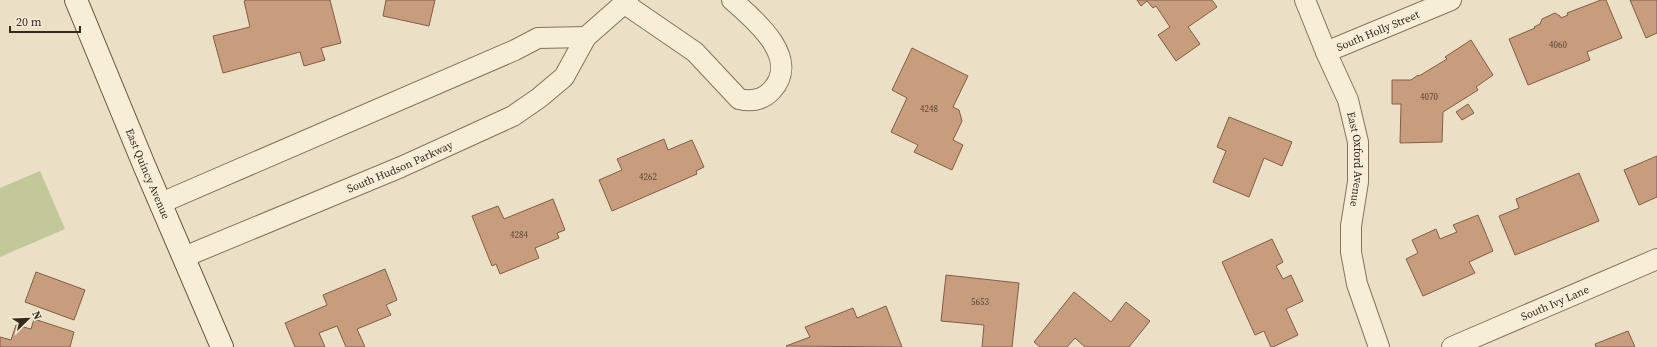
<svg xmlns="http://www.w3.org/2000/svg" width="1657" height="347" font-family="'Source Serif 4',serif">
	<rect width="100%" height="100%" fill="#ebe0c5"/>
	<!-- green -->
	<path fill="#c2c899" d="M 40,171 L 65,229 L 0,257 L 0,188 Z"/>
	<!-- building -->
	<g fill="#c79d7d" stroke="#825e44">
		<path d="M 247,0 L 330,0 L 341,43 L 321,48 L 325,60 L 304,66 L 300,52 L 223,73 L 213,36 L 250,27 L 244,1 Z"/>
		<path d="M 386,0 L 435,0 L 429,26 L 383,16 Z"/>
		<path d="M 1137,0 L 1212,0 L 1217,7 L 1188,27 L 1200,44 L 1176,61 L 1158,35 L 1170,27 L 1156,6 L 1153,8 L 1147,1 L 1141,6 Z"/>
		<path d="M 1601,0 L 1606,0 L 1622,38 L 1587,52 L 1590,60 L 1528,85 L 1509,39 L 1535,28 L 1534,27 L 1540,24 L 1542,19 L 1555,13 L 1560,16 L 1561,18 L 1568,15 L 1567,13 Z"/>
		<path d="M 1630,0 L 1657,0 L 1657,33 L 1646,38 Z"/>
		<path d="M 1471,40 L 1493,75 L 1476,87 L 1478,90 L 1443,112 L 1442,142 L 1400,143 L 1401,104 L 1392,104 L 1392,80 L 1411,80 L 1418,75 L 1419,76 L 1447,59 L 1445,57 Z"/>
		<path d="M 912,48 L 968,76 L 953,107 L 959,110 L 962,121 L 953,140 L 963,145 L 952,170 L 914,152 L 918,145 L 891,132 L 907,98 L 892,90 Z"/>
		<path d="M 1468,104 L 1474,113 L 1462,120 L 1456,112 Z"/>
		<path d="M 1229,117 L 1292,142 L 1282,166 L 1264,158 L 1249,197 L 1213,182 L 1226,151 L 1217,147 Z"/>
		<path d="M 664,139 L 668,150 L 692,140 L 704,167 L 696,171 L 697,174 L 612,211 L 599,180 L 622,170 L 617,159 Z"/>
		<path d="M 1657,156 L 1657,197 L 1639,205 L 1624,170 Z"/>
		<path d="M 1579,173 L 1599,221 L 1515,255 L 1499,216 L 1519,208 L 1516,199 Z"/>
		<path d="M 553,199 L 565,230 L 557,233 L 559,238 L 535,248 L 539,258 L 500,274 L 496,264 L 492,266 L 472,216 L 498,206 L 504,219 Z"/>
		<path d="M 1478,215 L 1493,251 L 1469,262 L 1475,273 L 1423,296 L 1406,259 L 1418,253 L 1412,240 L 1436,229 L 1440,239 L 1457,232 L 1453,225 Z"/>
		<path d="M 1272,239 L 1283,262 L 1276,266 L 1283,279 L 1291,275 L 1303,301 L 1286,309 L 1298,335 L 1273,347 L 1271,347 L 1264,331 L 1255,335 L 1222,262 Z"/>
		<path d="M 385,269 L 397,300 L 386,305 L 391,315 L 357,329 L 365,347 L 346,347 L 337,326 L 319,333 L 325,347 L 295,347 L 285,323 L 327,305 L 323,295 Z"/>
		<path d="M 36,272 L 85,290 L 74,320 L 25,302 Z"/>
		<path d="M 946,275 L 1019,283 L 1012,347 L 982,347 L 984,325 L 941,321 Z"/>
		<path d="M 1074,292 L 1111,322 L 1126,302 L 1150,321 L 1129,347 L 1085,347 L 1075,338 L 1067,347 L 1040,347 L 1034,342 Z"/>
		<path d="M 886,306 L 902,347 L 786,346 L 810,337 L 805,327 L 853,308 L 857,318 Z"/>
		<path d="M 34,319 L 74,332 L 70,347 L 0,347 L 0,337 L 11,340 L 16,325 L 31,329 Z"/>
		<path d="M 1628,331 L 1635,347 L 1596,347 L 1595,344 Z"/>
	</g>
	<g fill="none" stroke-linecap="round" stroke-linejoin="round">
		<defs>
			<g id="street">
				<path id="s1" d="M 1305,0 L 1326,52 L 1348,100 L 1358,142 L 1358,182 L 1351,226 L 1351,252 L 1357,284 L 1379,347"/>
				<path d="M 625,4 L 695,52 L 739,99 C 752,102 763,100 772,90 C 801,58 755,20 732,0"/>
				<path id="s2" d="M 1326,52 L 1451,0"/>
				<path d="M 161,203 L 515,50 L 538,38 L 586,37"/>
				<path id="s3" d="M 184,257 L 401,167 L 513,116 L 539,98 L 564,77 L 586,37 L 628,0"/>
				<path id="s4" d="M 1452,347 L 1657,259"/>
			</g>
			<g id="secondary">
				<path id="s5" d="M 76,0 L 144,165 L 222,347"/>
			</g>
		</defs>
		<!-- street casing -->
		<use href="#street" stroke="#85735c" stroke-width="22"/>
		<!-- secondary casing -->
		<use href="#secondary" stroke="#66543f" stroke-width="24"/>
		<!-- street -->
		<use href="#street" stroke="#f6eed7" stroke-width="20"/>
		<!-- secondary -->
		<use href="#secondary" stroke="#f6eed7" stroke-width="22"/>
	</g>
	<g text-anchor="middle" stroke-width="4" stroke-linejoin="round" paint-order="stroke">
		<!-- number labels -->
		<g font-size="9" fill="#5a4736">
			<text x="1558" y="48">4060</text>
			<text x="1429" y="100">4070</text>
			<text x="929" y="112">4248</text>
			<text x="648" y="180">4262</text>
			<text x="519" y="238">4284</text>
			<text x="980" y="305">5653</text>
		</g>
		<!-- street labels -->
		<g font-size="11" fill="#362a1f" stroke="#f3ebd4">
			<text dy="4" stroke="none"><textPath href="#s2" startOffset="56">South Holly Street</textPath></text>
			<text dy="4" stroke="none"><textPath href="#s1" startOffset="169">East Oxford Avenue</textPath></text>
			<text dy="4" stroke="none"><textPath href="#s3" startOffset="234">South Hudson Parkway</textPath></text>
			<text dy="4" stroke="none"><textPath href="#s5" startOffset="188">East Quincy Avenue</textPath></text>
			<text dy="4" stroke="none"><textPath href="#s4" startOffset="112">South Ivy Lane</textPath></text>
		</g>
	</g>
	<!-- north arrow -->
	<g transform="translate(28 319) rotate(67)" stroke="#f3ebd4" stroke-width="3" paint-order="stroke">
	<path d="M0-3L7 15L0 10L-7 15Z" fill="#362a1f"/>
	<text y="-6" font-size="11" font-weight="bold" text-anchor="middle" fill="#362a1f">N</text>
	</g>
	<!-- scale -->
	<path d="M10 26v6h70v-6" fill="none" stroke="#362a1f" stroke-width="2"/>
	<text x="16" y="26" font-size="12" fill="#362a1f" stroke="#f3ebd4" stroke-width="3" paint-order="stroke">20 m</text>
</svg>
